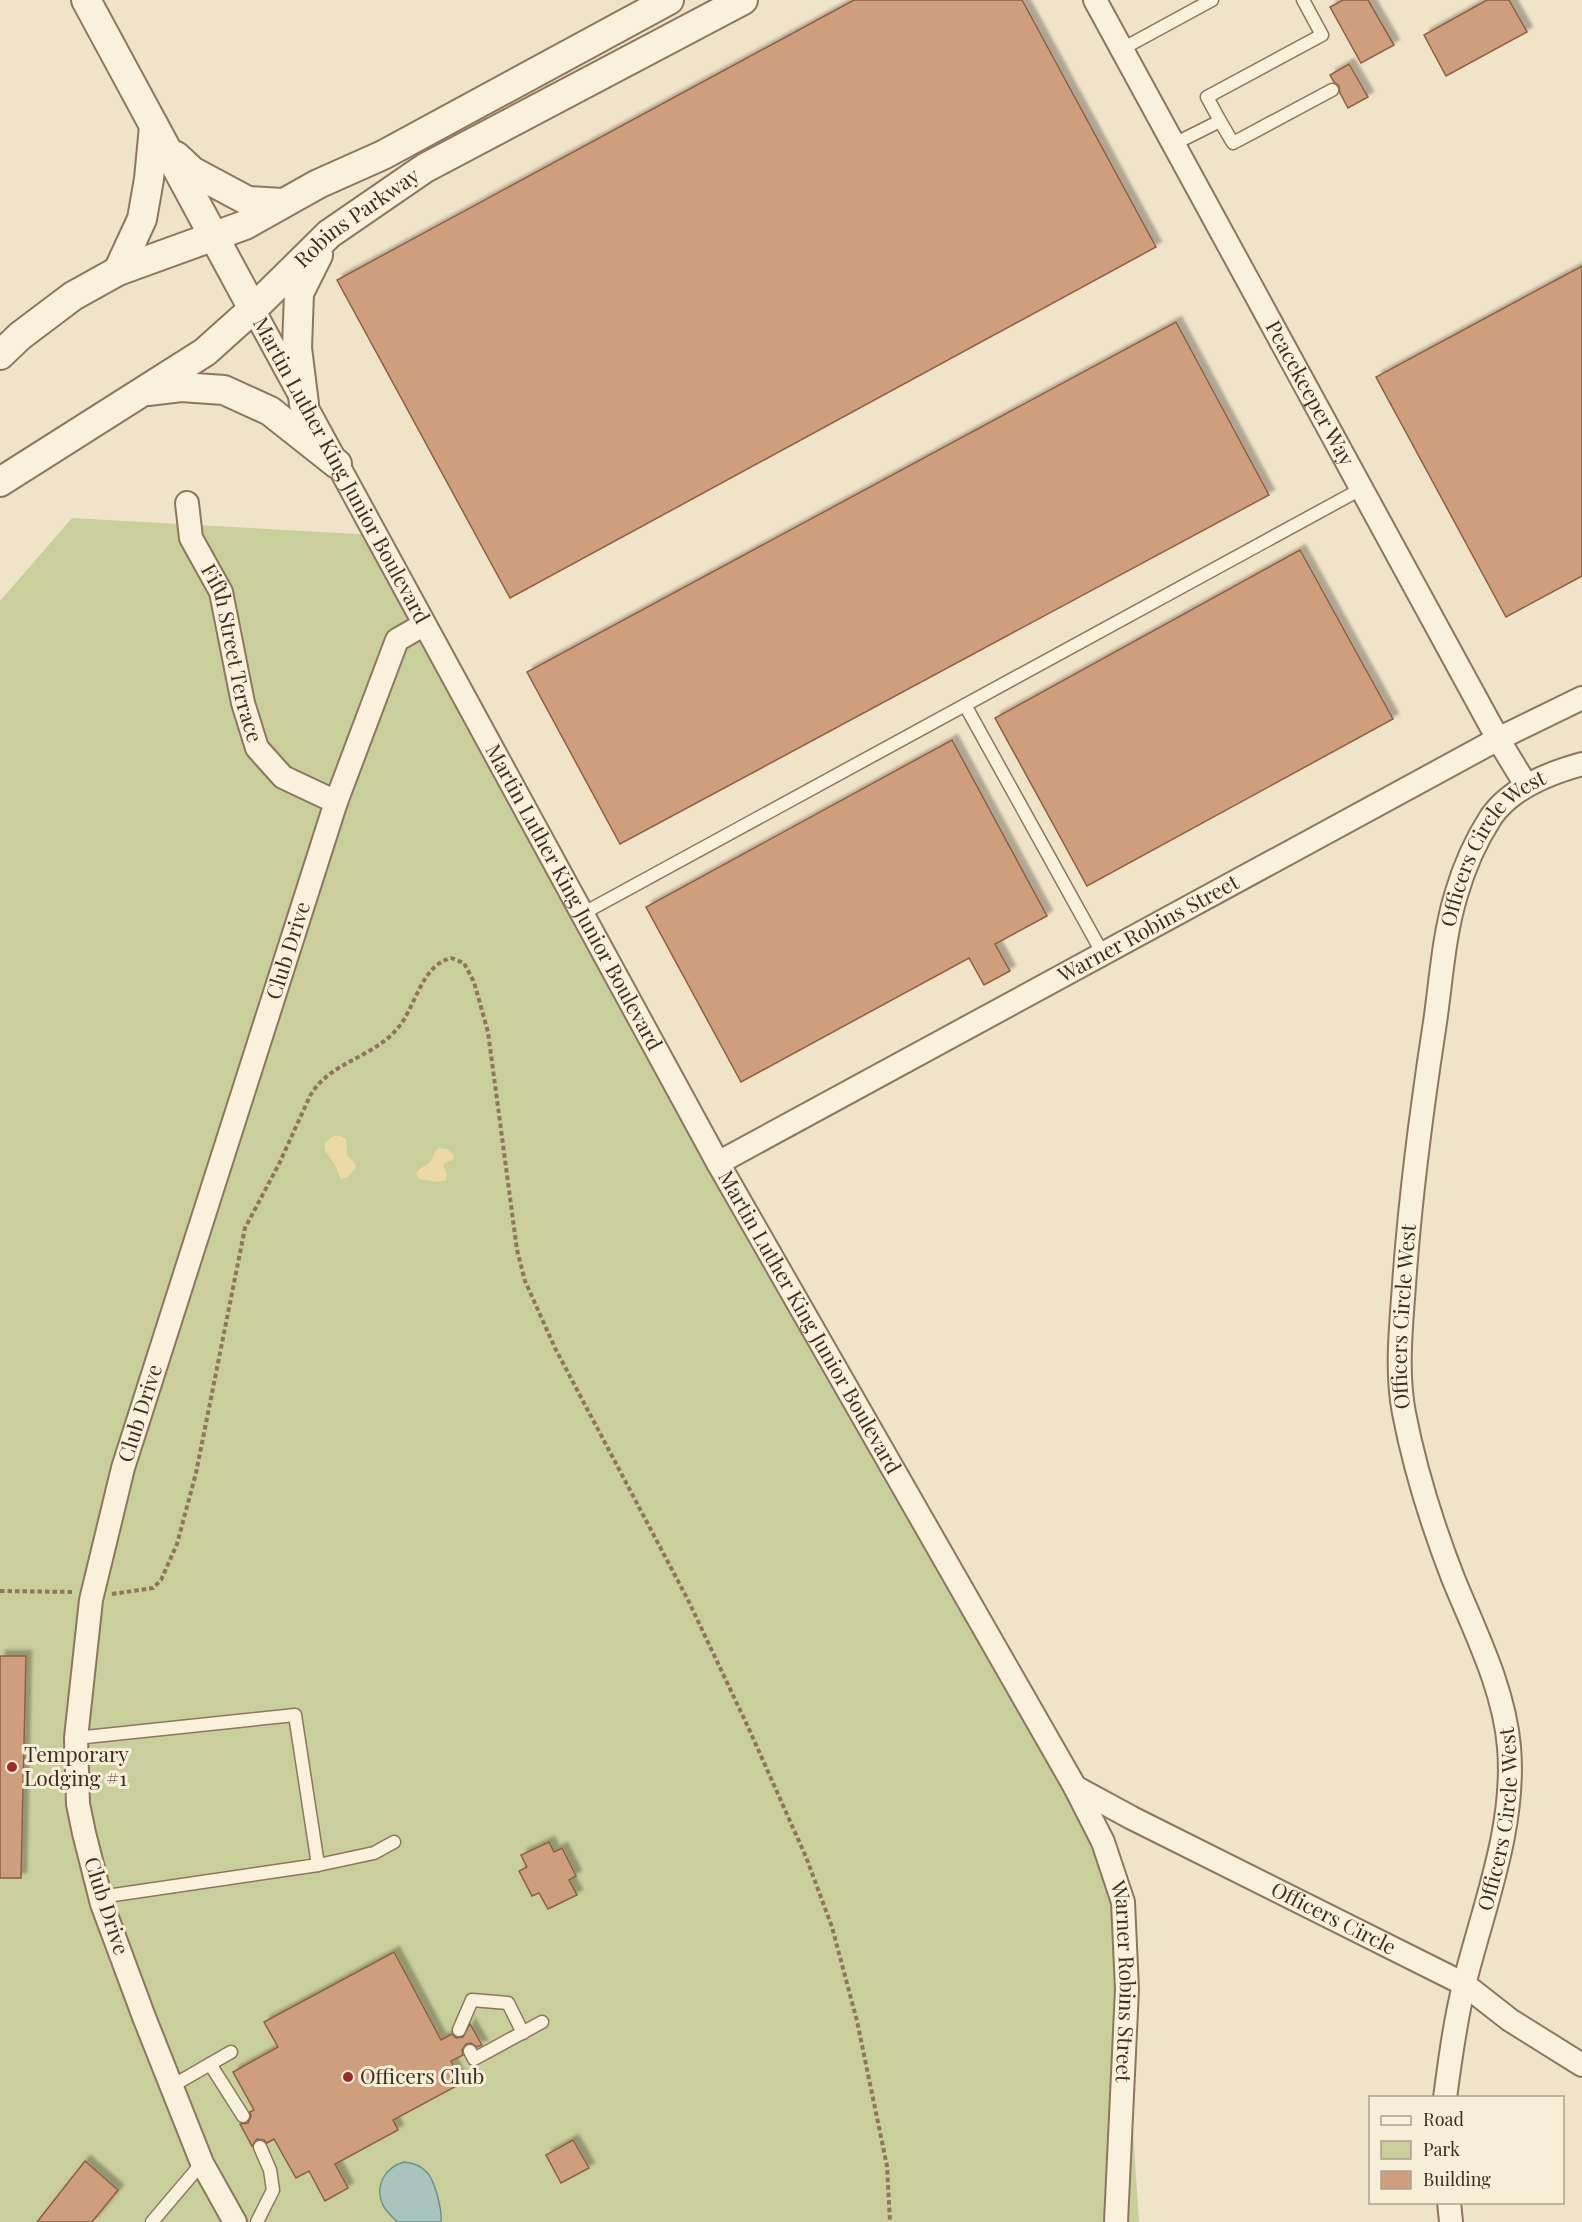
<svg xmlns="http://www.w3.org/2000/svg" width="1582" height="2222" font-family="'Playfair Display',serif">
	<defs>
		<filter id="shadow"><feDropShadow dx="5.5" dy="-5.5" stdDeviation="1.5" flood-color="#0004"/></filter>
	</defs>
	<rect width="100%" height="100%" fill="#f0e4c8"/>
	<!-- green -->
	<path fill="#c9cf9b" d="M 72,518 L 375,535 L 1117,1884 L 1139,2222 L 0,2222 L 0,601 Z"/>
	<!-- sand -->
	<g fill="#ecd9a5">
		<path d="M 334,1136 L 340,1136 L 346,1139 L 347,1155 L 354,1162 L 356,1167 L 348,1177 L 341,1179 C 339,1175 337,1169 335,1165 C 328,1153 316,1146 334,1136 Z"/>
		<path d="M 439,1148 L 447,1149 L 454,1155 L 453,1160 L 445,1163 L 443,1166 L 447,1174 L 446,1180 L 438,1182 L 419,1179 L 416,1174 C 419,1168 422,1168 428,1164 C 433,1160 433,1152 439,1148 Z"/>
	</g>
	<!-- water -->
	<path fill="#a9c4bc" stroke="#6f938a" stroke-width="1.5" d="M 404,2162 C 427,2164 433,2178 438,2198 C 440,2206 442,2214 441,2222 L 397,2222 C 392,2216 384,2210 382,2203 C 375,2184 386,2167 404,2162 Z"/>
	<!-- building -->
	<g fill="#cf9f7d" stroke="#8d5f41" stroke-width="1.5" filter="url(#shadow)">
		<path d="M 854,0 L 1022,0 L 1156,247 L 510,598 L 337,280 Z"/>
		<path d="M 1343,0 L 1368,0 L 1394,45 L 1361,63 L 1330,7 Z"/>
		<path d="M 1487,0 L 1509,0 L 1527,32 L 1446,76 L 1424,35 Z"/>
		<path d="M 1349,64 L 1368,97 L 1348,108 L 1340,93 L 1339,86 L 1334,82 L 1330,75 Z"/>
		<path d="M 1582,266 L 1582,576 L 1506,617 L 1376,377 Z"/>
		<path d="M 1176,322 L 1269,495 L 620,844 L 527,672 Z"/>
		<path d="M 1300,550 L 1393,719 L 1087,886 L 995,718 Z"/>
		<path d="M 952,740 L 1047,916 L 995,944 L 1010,971 L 984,985 L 969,958 L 741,1082 L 646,907 Z"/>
		<path d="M 0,1656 L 26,1656 L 21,1878 L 0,1878 Z"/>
		<path d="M 549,1842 L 554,1852 L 562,1848 L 576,1876 L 569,1880 L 577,1895 L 548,1909 L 539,1893 L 532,1896 L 519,1871 L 527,1867 L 521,1855 Z"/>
		<path d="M 394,1952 L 441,2040 L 452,2034 L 456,2038 L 463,2037 L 470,2024 L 482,2045 L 477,2047 L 471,2043 L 466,2044 L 462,2050 L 463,2055 L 451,2061 L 462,2083 L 393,2120 L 398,2130 L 335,2164 L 348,2188 L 325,2201 L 309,2171 L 296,2178 L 274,2139 L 267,2143 L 264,2140 L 257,2139 L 252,2146 L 240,2124 L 248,2123 L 251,2116 L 250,2112 L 254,2110 L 233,2072 L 278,2047 L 264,2022 Z"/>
		<path d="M 573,2140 L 589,2168 L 561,2183 L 546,2155 Z"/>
		<path d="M 85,2161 L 118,2190 L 92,2222 L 37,2222 Z"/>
	</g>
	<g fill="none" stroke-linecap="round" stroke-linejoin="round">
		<defs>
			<g id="service">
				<path d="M 1122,49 L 1212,0"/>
				<path d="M 1220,121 L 1233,143 L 1332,90"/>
				<path d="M 1174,144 L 1220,121 L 1207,97 L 1322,35 L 1303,0"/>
				<path d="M 965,705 L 1103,954"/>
				<path d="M 582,914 L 1361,489"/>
				<path d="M 76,1738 L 295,1715 L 318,1865"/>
				<path d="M 100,1897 L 318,1865 L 374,1853 L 394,1842"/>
				<path d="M 459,2030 L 472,2000 L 508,2003 L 523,2033"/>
				<path d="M 470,2051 L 474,2059 L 542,2022"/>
				<path d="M 210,2064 L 243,2116"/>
				<path d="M 172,2086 L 231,2052"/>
				<path d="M 152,2222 L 202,2163"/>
				<path d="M 257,2222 L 273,2190 L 270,2170 L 260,2147"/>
			</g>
			<g id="minor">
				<path id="s1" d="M 1095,0 L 1498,739 L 1526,785"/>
				<path id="s2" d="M 253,309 L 718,1163 L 1075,1787 L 1103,1842 L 1123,1902 L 1127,1989 L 1116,2222"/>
				<path id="s3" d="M 187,503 L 191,538 L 221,592 L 243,703 L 257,748 L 283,777 L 336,802"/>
				<path id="s4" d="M 718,1163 L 1498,739 L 1582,698"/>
				<path id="s5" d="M 1075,1787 L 1132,1818 L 1464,1984 L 1510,2020 L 1582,2065"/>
				<path id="s6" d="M 1445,2098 C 1450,2060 1455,2022 1464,1985 C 1483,1908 1516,1827 1509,1747 C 1504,1688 1475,1632 1453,1578 C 1432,1524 1415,1470 1404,1413 C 1396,1371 1401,1328 1404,1285 C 1410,1199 1421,1114 1434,1029 C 1441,984 1443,938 1456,895 C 1464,867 1475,842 1491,817 C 1511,788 1549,773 1582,764"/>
				<path d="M 1449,2202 L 1451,2222"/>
				<path id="s7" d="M 235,2222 L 202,2163 L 144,2017 L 102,1904 L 84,1833 L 78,1804 L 76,1738 L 91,1600 L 123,1468 L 336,802 L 397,640 L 423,625"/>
			</g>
			<g id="tertiary">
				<path d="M 86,0 L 253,309"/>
				<path d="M 176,156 L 192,171 L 248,201 L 283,203"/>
				<path d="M 118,271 L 142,219 L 149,179 L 154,126"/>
				<path d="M 0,355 L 20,336 L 73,296 L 118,271 L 245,225 L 318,184 L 383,155 L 669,0"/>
				<path d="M 148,391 L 181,387 L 224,390 L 270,411 L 337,464"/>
				<path d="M 304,404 L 297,348 L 299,293 L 318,255"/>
				<path id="s8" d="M 0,482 L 205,352 L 253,309 L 329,234 L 425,168 L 743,0"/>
			</g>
		</defs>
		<!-- service casing -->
		<use href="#service" stroke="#8d765c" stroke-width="15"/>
		<!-- minor casing -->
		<use href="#minor" stroke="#8d765c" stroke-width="26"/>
		<!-- tertiary casing -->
		<use href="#tertiary" stroke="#8d765c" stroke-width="32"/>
		<!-- path -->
		<g stroke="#8d765c" stroke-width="4" stroke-dasharray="4.5 3" stroke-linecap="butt">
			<path d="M 0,1591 L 74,1592"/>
			<path d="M 112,1594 L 153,1588 L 161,1580 L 177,1544 L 196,1473 L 245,1228 L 279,1164 L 310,1096 C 329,1062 371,1059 397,1029 C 416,1008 420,966 451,958 L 464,963 L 474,982 L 488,1032 L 517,1250 L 525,1281 L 555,1348 L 688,1600 L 749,1729 L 806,1857 L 832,1927 L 857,2021 L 887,2166 L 890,2222"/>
		</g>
		<!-- service -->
		<use href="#service" stroke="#faf1dc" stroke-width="12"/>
		<!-- minor -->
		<use href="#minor" stroke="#faf1dc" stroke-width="22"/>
		<!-- tertiary -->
		<use href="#tertiary" stroke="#faf1dc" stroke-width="28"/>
	</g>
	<!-- markers -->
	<g fill="#9e2a2b" stroke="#f7eed8" stroke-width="2">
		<circle cx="12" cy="1767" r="6"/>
		<circle cx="348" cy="2077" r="6"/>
	</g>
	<g text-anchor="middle" stroke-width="6" stroke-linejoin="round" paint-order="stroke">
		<!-- street labels -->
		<g font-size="21" fill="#3d2e20" stroke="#f7eed8">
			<text dy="7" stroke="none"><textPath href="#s8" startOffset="446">Robins Parkway</textPath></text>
			<text dy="7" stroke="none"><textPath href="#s1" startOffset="448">Peacekeeper Way</textPath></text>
			<text dy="7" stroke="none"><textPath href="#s2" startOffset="184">Martin Luther King Junior Boulevard</textPath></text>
			<text dy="7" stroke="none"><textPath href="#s3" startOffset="159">Fifth Street Terrace</textPath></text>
			<text dy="7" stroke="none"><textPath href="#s6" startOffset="1292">Officers Circle West</textPath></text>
			<text dy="7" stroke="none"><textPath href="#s2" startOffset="670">Martin Luther King Junior Boulevard</textPath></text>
			<text dy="7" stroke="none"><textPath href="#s4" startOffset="490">Warner Robins Street</textPath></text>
			<text dy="7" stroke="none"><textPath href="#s7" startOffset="1332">Club Drive</textPath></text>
			<text dy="7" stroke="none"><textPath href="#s6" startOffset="806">Officers Circle West</textPath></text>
			<text dy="7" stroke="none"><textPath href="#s2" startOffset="1156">Martin Luther King Junior Boulevard</textPath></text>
			<text dy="7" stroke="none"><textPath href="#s7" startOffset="846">Club Drive</textPath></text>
			<text dy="7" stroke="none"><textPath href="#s6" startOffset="285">Officers Circle West</textPath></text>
			<text transform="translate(106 1906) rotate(72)" y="7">Club Drive</text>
			<text dy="7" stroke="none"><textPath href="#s5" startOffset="290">Officers Circle</textPath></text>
			<text dy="7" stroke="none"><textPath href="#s2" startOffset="1896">Warner Robins Street</textPath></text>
		</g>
		<!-- poi labels -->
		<g font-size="21" fill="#3d2e20" stroke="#f7eed8" text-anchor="start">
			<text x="24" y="1762">Temporary<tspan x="24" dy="24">Lodging #1</tspan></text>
			<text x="360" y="2084">Officers Club</text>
		</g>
	</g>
	<!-- legend -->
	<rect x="1369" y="2096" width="195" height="108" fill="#f7eed8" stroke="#ada18e" stroke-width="1.5"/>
	<rect x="1381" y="2116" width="30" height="9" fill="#faf1dc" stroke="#ada18e" stroke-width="1.5"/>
	<text x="1423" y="2126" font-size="18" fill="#3d2e20">Road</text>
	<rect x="1381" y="2141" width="30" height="18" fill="#c9cf9b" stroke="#ada18e" stroke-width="1.5"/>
	<text x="1423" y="2156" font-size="18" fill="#3d2e20">Park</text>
	<rect x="1381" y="2171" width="30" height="18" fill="#cf9f7d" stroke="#ada18e" stroke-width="1.5"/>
	<text x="1423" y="2186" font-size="18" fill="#3d2e20">Building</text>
</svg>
